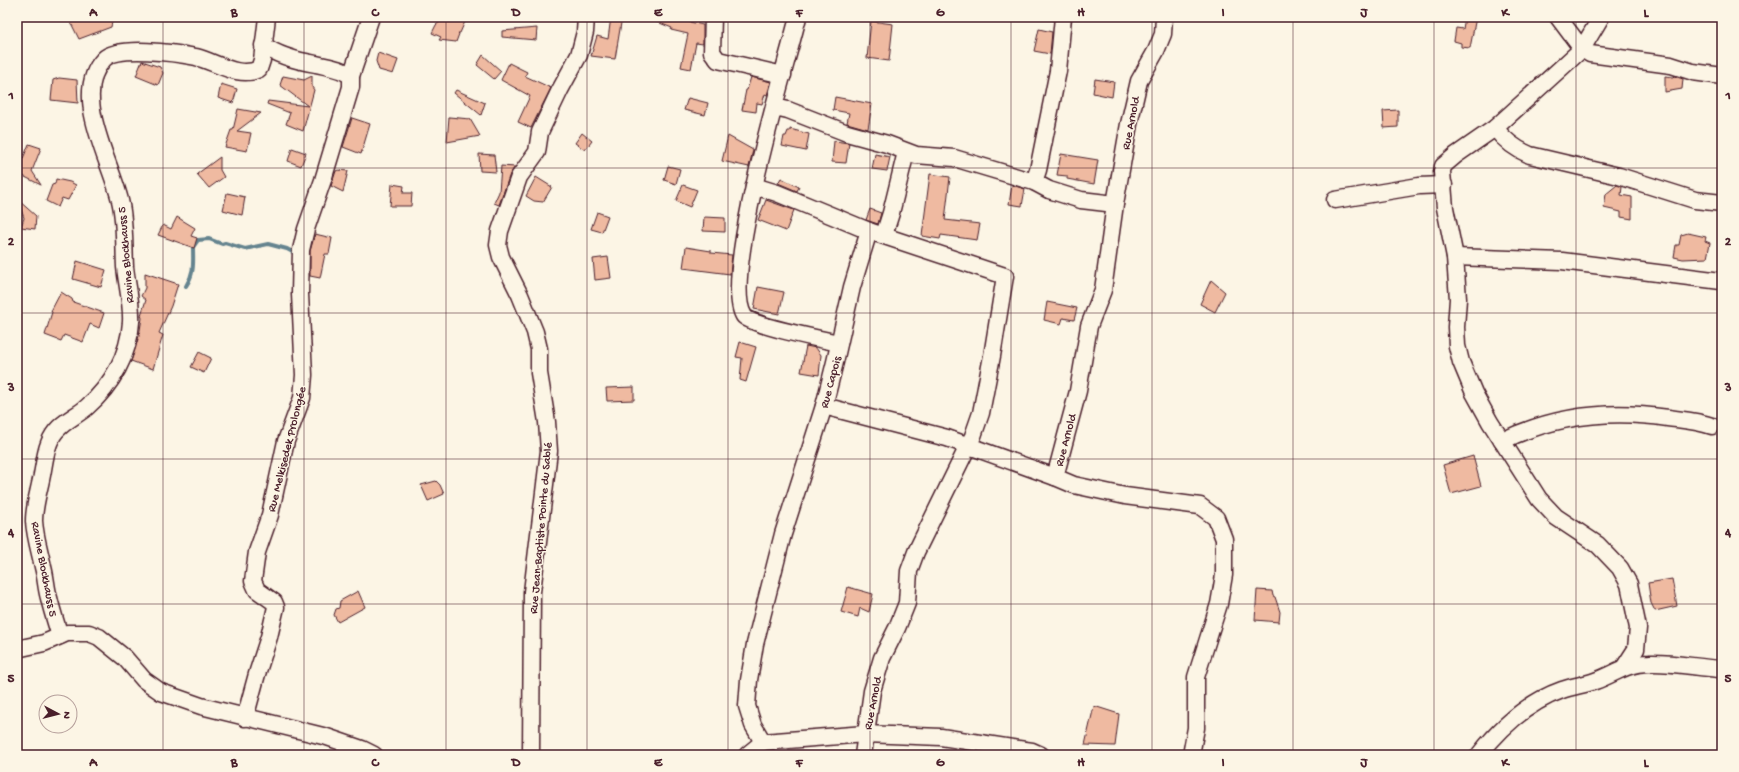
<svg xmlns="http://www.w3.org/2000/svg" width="1739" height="772" font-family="'Gochi Hand',sans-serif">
	<rect width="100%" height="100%" fill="#fcf5e5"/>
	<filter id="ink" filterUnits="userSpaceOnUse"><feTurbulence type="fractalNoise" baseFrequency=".025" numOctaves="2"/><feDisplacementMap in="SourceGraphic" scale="8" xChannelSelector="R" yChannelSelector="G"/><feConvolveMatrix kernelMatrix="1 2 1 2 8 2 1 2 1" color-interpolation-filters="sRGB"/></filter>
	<g filter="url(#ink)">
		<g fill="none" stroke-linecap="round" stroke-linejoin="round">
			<!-- stream -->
			<path stroke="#65848f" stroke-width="4" d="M 186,286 C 195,272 193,262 193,247 L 198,240 L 209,239 L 222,244 L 225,243 L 245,249 L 268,244 L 287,249 L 296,254"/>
		</g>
		<!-- building -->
		<g fill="#efbaa1" stroke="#4a1f2b">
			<path d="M 68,17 L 113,17 L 111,27 L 79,39 Z"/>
			<path d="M 442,17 L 467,17 L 460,33 L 458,33 L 459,34 L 456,42 L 439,40 L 441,37 L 432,33 L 436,25 L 441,21 Z"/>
			<path d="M 611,17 L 622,17 L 615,59 L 591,56 L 597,36 L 608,39 Z"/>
			<path d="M 645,17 L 691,17 L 690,22 L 703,25 L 703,44 L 696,43 L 691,69 L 681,67 L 688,34 L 671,30 L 672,28 Z"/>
			<path d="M 1465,17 L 1476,17 L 1470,48 L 1461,47 L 1461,43 L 1454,41 L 1456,28 L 1463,29 Z"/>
			<path d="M 871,21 L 893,24 L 889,61 L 867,58 Z"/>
			<path d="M 537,28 L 536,40 L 502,37 L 502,31 Z"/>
			<path d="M 1039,29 L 1052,32 L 1050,54 L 1034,51 Z"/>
			<path d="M 378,53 L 398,60 L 393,74 L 379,70 L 376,61 Z"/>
			<path d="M 483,55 L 501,71 L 494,79 L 477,65 Z"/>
			<path d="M 142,61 L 160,67 L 163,73 L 158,85 L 136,76 Z"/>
			<path d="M 509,63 L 527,72 L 525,76 L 551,88 L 531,128 L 518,122 L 530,96 L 501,80 Z"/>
			<path d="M 283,76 L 304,80 L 312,76 L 312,87 L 314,90 L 303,131 L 286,124 L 290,113 L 267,104 L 268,101 L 308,106 L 280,85 Z"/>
			<path d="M 1665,76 L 1673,77 L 1674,76 L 1683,79 L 1682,89 L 1665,92 Z"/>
			<path d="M 751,77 L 771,82 L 767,95 L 765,94 L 762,104 L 757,103 L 756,112 L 742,110 L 746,90 L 747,90 Z"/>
			<path d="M 59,78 L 77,80 L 78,103 L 51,100 L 53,80 Z"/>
			<path d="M 1095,79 L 1114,82 L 1112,97 L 1093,93 Z"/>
			<path d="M 221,84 L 237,89 L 233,103 L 218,98 Z"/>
			<path d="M 456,90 L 485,103 L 481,115 L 454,93 Z"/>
			<path d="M 835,97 L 872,104 L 868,129 L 847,123 L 849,113 L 833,110 Z"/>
			<path d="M 688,98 L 708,103 L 705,115 L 684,110 Z"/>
			<path d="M 238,109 L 261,113 L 237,131 L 251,133 L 247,151 L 225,147 L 231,130 L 233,130 Z"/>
			<path d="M 1398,110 L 1398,127 L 1384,128 L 1383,111 Z"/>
			<path d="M 449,117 L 470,119 L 480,136 L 447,142 Z"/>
			<path d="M 352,118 L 370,124 L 361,154 L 343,147 Z"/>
			<path d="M 790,129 L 809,134 L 806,151 L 782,146 L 784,136 L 786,136 L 788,131 L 790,131 Z"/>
			<path d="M 582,133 L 592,141 L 585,150 L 575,143 Z"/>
			<path d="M 728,136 L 753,150 L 749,167 L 722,161 Z"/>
			<path d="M 834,141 L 849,143 L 846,163 L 832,162 Z"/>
			<path d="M 29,144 L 41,148 L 32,171 L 41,185 L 17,173 Z"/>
			<path d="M 292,148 L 306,153 L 301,166 L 288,161 Z"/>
			<path d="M 479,154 L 494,155 L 496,172 L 480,171 Z"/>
			<path d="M 875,154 L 890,157 L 887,171 L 872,169 Z"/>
			<path d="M 1061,154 L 1098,160 L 1094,184 L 1067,179 L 1067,176 L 1057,175 Z"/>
			<path d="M 220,157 L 220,170 L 224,177 L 209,188 L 197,174 Z"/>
			<path d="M 501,166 L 515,167 L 510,174 L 499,205 L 494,203 L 499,192 Z"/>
			<path d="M 668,166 L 680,169 L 676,184 L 664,180 Z"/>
			<path d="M 338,170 L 348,171 L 343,192 L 331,186 L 336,171 Z"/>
			<path d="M 930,174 L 950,177 L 945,220 L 980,224 L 977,240 L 941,235 L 940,239 L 922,236 Z"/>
			<path d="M 536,177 L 552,187 L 543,202 L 534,201 L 526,196 Z"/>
			<path d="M 781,178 L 799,187 L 797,191 L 778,183 Z"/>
			<path d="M 56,179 L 70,182 L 76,185 L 68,200 L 62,198 L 58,207 L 46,201 L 52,185 L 55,184 Z"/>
			<path d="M 392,184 L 404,186 L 403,193 L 412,193 L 411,206 L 390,206 Z"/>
			<path d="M 683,185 L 697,190 L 690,207 L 676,201 Z"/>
			<path d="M 1012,185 L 1025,189 L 1022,206 L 1009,204 Z"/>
			<path d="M 1617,185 L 1622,187 L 1621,195 L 1632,197 L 1632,219 L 1621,217 L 1621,212 L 1604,208 L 1606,194 Z"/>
			<path d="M 227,193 L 245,197 L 242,215 L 223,210 Z"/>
			<path d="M 18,200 L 36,216 L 35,229 L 21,227 L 24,218 Z"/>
			<path d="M 766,200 L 794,210 L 786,231 L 758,220 Z"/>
			<path d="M 870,209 L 881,213 L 878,224 L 866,220 Z"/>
			<path d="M 597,212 L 608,216 L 602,232 L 591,229 Z"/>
			<path d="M 177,217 L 195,228 L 191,236 L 197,238 L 194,248 L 158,235 L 163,225 L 171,229 Z"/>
			<path d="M 704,217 L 725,218 L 725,232 L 703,231 Z"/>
			<path d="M 1688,233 L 1706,237 L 1705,241 L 1710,243 L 1707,258 L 1683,259 L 1674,257 L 1676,245 L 1679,245 L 1681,235 Z"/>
			<path d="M 315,234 L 332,238 L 329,254 L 325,254 L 320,278 L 310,276 L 310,251 Z"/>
			<path d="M 686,247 L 711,251 L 711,253 L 732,255 L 730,274 L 683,268 Z"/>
			<path d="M 608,257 L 611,278 L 595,280 L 593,259 Z"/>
			<path d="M 77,261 L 106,270 L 101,287 L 73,279 Z"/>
			<path d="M 145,273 L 178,284 L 171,306 L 159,333 L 163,335 L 153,369 L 131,361 L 139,336 L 142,318 L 141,315 L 146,300 L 141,296 L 145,288 Z"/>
			<path d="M 1211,280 L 1225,292 L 1215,312 L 1200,304 Z"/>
			<path d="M 758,287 L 784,292 L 779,314 L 754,309 Z"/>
			<path d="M 61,292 L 72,299 L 73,302 L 104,313 L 99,328 L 90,324 L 83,342 L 64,335 L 61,341 L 45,335 L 52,312 L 51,311 Z"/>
			<path d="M 1047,302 L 1077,308 L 1074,320 L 1063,318 L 1061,324 L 1044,320 Z"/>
			<path d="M 740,342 L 756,347 L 746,382 L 740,380 L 742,358 L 736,357 Z"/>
			<path d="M 806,346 L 816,348 L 821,355 L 819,375 L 801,372 Z"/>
			<path d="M 199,352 L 211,358 L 204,373 L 191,367 Z"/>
			<path d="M 634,387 L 634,400 L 607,401 L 606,388 Z"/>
			<path d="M 1473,456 L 1481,486 L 1451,494 L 1443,465 Z"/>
			<path d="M 436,481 L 440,485 L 444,494 L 428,501 L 421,485 Z"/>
			<path d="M 1672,579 L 1677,606 L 1655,611 L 1651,603 L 1648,583 Z"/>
			<path d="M 848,587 L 873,594 L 869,612 L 860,608 L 858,617 L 841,612 Z"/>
			<path d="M 1257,590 L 1272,591 L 1273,596 L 1275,597 L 1280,612 L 1279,622 L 1255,620 Z"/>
			<path d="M 358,591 L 365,607 L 338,622 L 334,615 L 336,609 L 339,608 L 340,601 Z"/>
			<path d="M 1094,706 L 1119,714 L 1115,746 L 1085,745 Z"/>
		</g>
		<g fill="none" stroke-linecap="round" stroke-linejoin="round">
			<defs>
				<g id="minor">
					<path d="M 713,17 L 712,52 L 718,60 L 783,75"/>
					<path d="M 798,17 C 786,67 720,279 744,316 C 750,325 825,340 839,343"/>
					<path d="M 1558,17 L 1582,49 L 1590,54 L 1671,65 L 1693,72 L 1722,76"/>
					<path d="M 1601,17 L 1582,49 L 1495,128 L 1456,155 L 1443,166 L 1442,172 L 1445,208 L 1455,257 L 1458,299 L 1456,327 L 1457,346 L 1461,362 L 1474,393 L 1490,422 L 1539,499 L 1556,517 L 1598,545 L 1620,568 L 1629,584 L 1638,628 L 1636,649 L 1625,666"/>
					<path d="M 263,45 C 278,56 298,61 316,64 C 328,67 341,68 351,76"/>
					<path d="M 775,107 L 788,110 L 847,133 L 887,144 L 916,155 L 954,158 L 1034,182 L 1049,190 L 1081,200 L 1115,204"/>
					<path d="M 1495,128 C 1505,141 1515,149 1530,155 L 1619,176 L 1695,200 L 1722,203"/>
					<path d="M 1034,182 L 1038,170 L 1058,71 L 1063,17"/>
					<path d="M 754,186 L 777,193 L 869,231 L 1005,276 L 992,356 L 981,413 L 973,436 L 916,552 L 909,571 L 907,603 L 897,628 L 882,658 L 872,691 L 863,755"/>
					<path d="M 1335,200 L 1419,186 L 1444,185"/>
					<path d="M 884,235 L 891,213 L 906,152"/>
					<path d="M 1455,257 L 1562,261 L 1721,281"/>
					<path d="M 824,406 L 947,438 L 1055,477 L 1074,485 L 1125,496 L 1200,506 L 1216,518 L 1224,539 L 1224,575 L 1219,604 L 1196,677 L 1196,728 L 1191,755"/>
					<path d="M 1502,441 C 1555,415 1609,409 1668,418 C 1683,420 1698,421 1712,426"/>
					<path d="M 1055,477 L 1078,391 L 1089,326 L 1103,290 L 1115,204 L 1129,124 L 1139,81 L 1156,51 L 1163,34 L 1164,17"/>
					<path d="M 60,636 C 56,623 52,611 49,598 C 46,588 46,578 43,567 C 40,552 35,537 34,521 C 34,505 39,491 42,475 C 45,460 46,443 56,431 C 64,421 78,415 87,407 C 112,385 129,355 131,322 C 132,303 127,286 125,267 C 124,247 125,225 121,205 C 114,166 69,95 104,59 C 118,45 176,53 196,57 C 216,62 239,79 259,69 L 262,60 L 267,17"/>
					<path d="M 17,649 L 44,643 L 67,633 L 89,633 L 99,637 L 125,658 L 144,680 L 161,692 L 201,706 L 327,737 L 362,749 L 374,755"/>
					<path d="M 245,718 L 257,674 L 269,637 L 276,607 L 274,602 L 257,590 L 253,581 L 257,552 L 270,515 L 286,441 L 302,398 L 304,375 L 300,294 L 301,250 L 306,229 L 323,180 L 351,87 L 351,76 L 371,17"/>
					<path d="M 763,742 L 753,725 L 747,706 L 749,680 L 755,644 L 783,534 L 824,406 L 835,362 L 852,287 L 869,231"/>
					<path d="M 531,755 L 532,592 L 549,451 L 547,422 L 539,373 L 539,349 L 535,332 L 520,295 L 501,257 L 498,245 L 500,231 L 519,177 L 537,152 L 540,132 L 560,90 L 579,55 L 585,32 L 586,17"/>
					<path d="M 747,755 L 763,742 L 865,734 L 941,737 L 1032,751 L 1041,755"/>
					<path d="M 1479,755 C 1501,727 1528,702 1562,690 C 1573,686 1584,685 1595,681 C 1615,674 1626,663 1649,663 C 1674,662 1698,668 1722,669"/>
				</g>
			</defs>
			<!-- minor casing -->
			<use href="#minor" stroke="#4a1f2b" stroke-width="19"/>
			<!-- minor -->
			<use href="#minor" stroke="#fcf5e5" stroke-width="16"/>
		</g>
	</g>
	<!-- grid -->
	<path fill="none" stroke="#4a1f2b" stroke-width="1" stroke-opacity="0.55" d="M 163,17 L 163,755M 304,17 L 304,755M 446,17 L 446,755M 587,17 L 587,755M 728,17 L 728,755M 870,17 L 870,755M 1011,17 L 1011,755M 1152,17 L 1152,755M 1293,17 L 1293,755M 1434,17 L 1434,755M 1576,17 L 1576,755M 17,168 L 1722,168M 17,313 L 1722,313M 17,459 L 1722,459M 17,604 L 1722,604"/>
	<g text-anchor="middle" stroke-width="3" stroke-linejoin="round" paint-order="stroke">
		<!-- street labels -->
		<g font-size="12" fill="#4a1f2b" stroke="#fcf5e5">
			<text transform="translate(1130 123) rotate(-79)" y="4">Rue Arnold</text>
			<text transform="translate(125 255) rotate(-95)" y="4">Ravine Blockhauss 5</text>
			<text transform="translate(830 382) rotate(-75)" y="4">Rue Capois</text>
			<text transform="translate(1065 440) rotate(-75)" y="4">Rue Arnold</text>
			<text transform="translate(286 449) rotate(-76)" y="4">Rue Melkisedek Prolongée</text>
			<text transform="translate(540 528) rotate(-85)" y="4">Rue Jean-Baptiste Pointe du Sablé</text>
			<text transform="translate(45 569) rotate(79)" y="4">Ravine Blockhauss 5</text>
			<text transform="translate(872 703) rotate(-79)" y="4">Rue Arnold</text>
		</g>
	</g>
	<!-- margin -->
	<rect width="1739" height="772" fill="none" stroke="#fcf5e5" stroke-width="44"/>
	<!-- north arrow -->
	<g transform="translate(58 714) rotate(97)"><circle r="19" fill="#fcf5e5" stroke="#b59f9b"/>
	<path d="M0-3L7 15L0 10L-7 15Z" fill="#4a1f2b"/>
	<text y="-6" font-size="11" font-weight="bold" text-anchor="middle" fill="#4a1f2b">N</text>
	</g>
	<rect x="22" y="22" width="1695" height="728" fill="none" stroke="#4a1f2b" stroke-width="1.5"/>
	<g font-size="13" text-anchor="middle" font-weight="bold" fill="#4a1f2b">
		<text x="93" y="16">A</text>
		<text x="234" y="16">B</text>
		<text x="375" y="16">C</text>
		<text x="516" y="16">D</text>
		<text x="658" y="16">E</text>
		<text x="799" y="16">F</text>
		<text x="940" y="16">G</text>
		<text x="1081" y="16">H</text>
		<text x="1223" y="16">I</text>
		<text x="1364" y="16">J</text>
		<text x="1505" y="16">K</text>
		<text x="1646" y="16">L</text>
		<text x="11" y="99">1</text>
		<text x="1728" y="99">1</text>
		<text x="11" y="245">2</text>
		<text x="1728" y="245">2</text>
		<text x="11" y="391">3</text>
		<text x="1728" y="391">3</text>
		<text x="11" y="536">4</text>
		<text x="1728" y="536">4</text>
		<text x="11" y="682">5</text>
		<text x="1728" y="682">5</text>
		<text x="93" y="766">A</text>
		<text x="234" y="766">B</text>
		<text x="375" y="766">C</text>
		<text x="516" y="766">D</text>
		<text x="658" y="766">E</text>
		<text x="799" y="766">F</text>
		<text x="940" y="766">G</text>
		<text x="1081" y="766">H</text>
		<text x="1223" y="766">I</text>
		<text x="1364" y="766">J</text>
		<text x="1505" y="766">K</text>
		<text x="1646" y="766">L</text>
	</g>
</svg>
